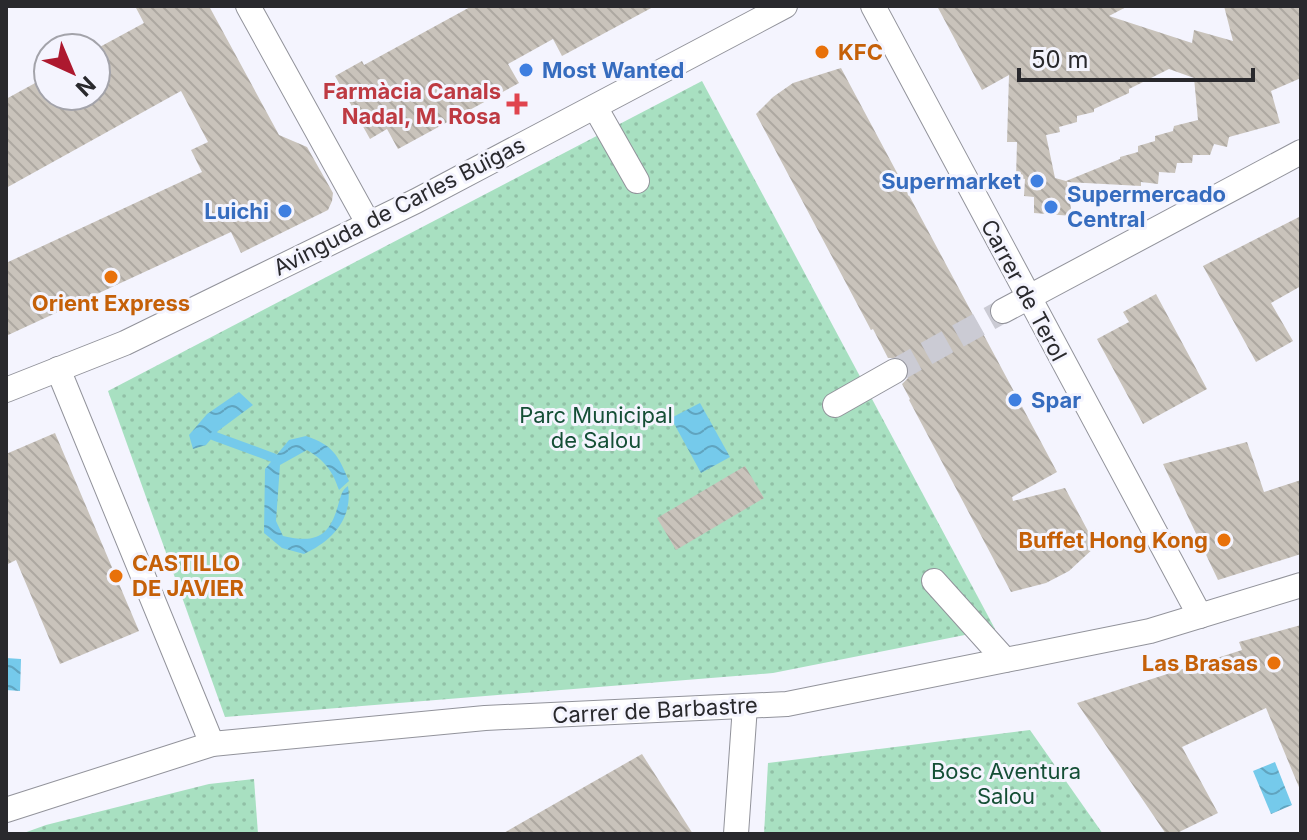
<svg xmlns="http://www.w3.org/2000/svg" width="1307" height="840" font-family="Inter,sans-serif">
	<defs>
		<pattern id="park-dots" width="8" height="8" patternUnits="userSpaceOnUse" patternTransform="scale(2)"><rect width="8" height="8" fill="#a8e0c1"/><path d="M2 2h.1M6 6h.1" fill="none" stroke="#91c0a6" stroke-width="1.8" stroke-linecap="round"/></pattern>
		<pattern id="water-waves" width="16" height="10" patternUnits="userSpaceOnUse" patternTransform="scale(2)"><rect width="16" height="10" fill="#75caeb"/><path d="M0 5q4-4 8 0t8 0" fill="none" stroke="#60a4bf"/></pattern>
		<pattern id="building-back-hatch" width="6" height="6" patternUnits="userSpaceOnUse" patternTransform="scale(2)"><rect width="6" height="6" fill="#c9c3bb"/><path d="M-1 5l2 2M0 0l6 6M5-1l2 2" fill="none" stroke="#ada8a1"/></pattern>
	</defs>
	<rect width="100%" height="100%" fill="#f4f4fe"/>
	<!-- park -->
	<g fill="url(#park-dots)">
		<path d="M 702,81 L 995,629 L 773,673 L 225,717 L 108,391 Z"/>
		<path d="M 1030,730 L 1103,834 L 764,834 L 768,763 Z"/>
		<path d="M 254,779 L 258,834 L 21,834 L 46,825 L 209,784 Z"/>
	</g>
	<!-- water -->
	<g fill="url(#water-waves)">
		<path d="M 239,392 L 253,405 L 218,431 L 206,445 L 193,449 L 189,435 L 207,414 Z"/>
		<path d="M 700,403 L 730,457 L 701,473 L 671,418 Z"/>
		<path d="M 306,436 C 333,445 338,455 349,481 L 339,490 C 332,470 325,461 307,450 L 280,465 L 276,521 L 283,536 C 318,544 330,536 339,502 C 342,494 341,491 348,486 C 353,519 332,541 304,554 L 282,548 L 264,533 L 265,469 L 289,440 Z"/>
		<path d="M 6,658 L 21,659 L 20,691 L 6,690 Z"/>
		<path d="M 1275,762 L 1292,805 L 1271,814 L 1253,771 Z"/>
	</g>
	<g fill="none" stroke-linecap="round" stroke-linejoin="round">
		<!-- stream -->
		<path stroke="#75caeb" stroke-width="9" d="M 214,436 L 274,458"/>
	</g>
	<!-- building -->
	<g fill="url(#building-back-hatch)" fill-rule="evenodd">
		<path d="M 135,6 L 209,6 L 279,135 L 307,147 L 333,193 L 332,201 L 328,210 L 241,253 L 231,232 L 6,336 L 6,263 L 202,172 L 191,150 L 208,142 L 181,91 L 6,188 L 6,99 L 48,76 L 48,96 L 96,96 L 96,49 L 144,23 Z"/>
		<path d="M 472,6 L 655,6 L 562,56 L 553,39 L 508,64 L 519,83 L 398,149 L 387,129 L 370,139 L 335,76 L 362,61 L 364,65 Z"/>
		<path d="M 937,6 L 1128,6 L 1109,16 L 1192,43 L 1194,30 L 1233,41 L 1224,6 L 1301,6 L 1301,78 L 1271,91 L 1280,123 L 1229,137 L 1227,147 L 1214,144 L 1210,155 L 1193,155 L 1192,163 L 1177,163 L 1175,173 L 1159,172 L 1158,184 L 1141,182 L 1141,186 L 1067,182 L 1072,216 L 1034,213 L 1034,197 L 1024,196 L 1025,179 L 1016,178 L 1017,142 L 1007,142 L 1009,75 L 982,90 ZM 1169,69 L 1194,78 L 1198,120 L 1174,126 L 1173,131 L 1155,136 L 1155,141 L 1138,146 L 1138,152 L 1120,157 L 1120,159 L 1066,181 L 1055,178 L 1046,135 L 1060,132 L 1059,127 L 1077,122 L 1077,116 L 1094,112 L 1094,109 L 1129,93 L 1129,89 Z"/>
		<path d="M 841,68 L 1057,472 L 1012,497 L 1013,501 L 1065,488 L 1096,546 L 1069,571 L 1046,583 L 1011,592 L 909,400 L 910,399 L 902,384 L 908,378 L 908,364 L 902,358 L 888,358 L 873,329 L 871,330 L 756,114 L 773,97 L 793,83 Z"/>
		<path d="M 1301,216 L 1301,286 L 1271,303 L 1293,341 L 1256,362 L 1203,266 Z"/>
		<path d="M 1156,294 L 1207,389 L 1143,424 L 1097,339 L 1129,322 L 1123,312 Z"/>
		<path d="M 55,433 L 139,631 L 60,664 L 16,560 L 6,565 L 6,454 Z"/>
		<path d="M 1247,442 L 1264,492 L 1301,480 L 1301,554 L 1218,580 L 1163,464 Z"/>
		<path d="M 745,466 L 764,498 L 676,550 L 657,518 Z"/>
		<path d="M 1301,625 L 1301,792 L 1266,708 L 1182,747 L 1218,813 L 1175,834 L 1166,834 L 1077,703 L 1242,650 L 1239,642 Z"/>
		<path d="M 642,754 L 693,834 L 502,834 Z"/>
	</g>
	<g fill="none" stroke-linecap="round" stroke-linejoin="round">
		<!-- street-tunnel -->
		<path stroke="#cbcbd4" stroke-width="24" stroke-dasharray="24 12" stroke-linecap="butt" d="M 895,371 L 1003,311"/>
		<defs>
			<g id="street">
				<path d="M 248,6 L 368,223"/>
				<path d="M 873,6 L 1200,616"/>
				<path d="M 595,107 L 637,181"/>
				<path d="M 1003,311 L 1301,152"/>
				<path d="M 58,369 L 212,744"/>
				<path d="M 6,390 L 125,343 L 416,201 L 785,6"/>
				<path d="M 835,405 L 895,371"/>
				<path d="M 934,581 L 1005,660"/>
				<path d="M 6,810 L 212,744 L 485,718 L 787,704 L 1150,631 L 1301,585"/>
				<path d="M 736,834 L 745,706"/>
			</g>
		</defs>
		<!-- street casing -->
		<use href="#street" stroke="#92939b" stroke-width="26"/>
		<!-- street -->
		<use href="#street" stroke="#fff" stroke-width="24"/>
	</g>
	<!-- markers -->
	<g fill="#e8710a" stroke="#f4f4fe" stroke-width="3">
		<circle cx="822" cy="52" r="8"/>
		<circle cx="111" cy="277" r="8"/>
		<circle cx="1224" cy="540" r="8"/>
		<circle cx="116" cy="576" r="8"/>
		<circle cx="1274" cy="663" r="8"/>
	</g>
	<g fill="#3f7fe0" stroke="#f4f4fe" stroke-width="3">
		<circle cx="526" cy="70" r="8"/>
		<circle cx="1037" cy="181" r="8"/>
		<circle cx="1051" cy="207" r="8"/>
		<circle cx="285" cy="211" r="8"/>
		<circle cx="1015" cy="400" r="8"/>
	</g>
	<path fill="#e0444e" stroke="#f4f4fe" stroke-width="3" d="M513 92h8v8h8v8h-8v8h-8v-8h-8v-8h8z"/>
	<g text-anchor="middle" stroke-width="6" stroke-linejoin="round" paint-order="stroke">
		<!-- food labels -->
		<g font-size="22" font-weight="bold" fill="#c56008" stroke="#f4f4fe" text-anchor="start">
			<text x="838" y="60">KFC</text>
			<text x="111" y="311" text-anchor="middle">Orient Express</text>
			<text x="1208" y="548" text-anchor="end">Buffet Hong Kong</text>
			<text x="132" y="571">CASTILLO<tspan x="132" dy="25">DE JAVIER</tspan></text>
			<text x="1258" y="671" text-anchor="end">Las Brasas</text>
		</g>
		<!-- shop labels -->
		<g font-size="22" font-weight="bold" fill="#366cbe" stroke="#f4f4fe" text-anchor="start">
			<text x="542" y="78">Most Wanted</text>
			<text x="1021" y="189" text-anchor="end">Supermarket</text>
			<text x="1067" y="202">Supermercado<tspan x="1067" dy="25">Central</tspan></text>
			<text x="269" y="219" text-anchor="end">Luichi</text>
			<text x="1031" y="408">Spar</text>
		</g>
		<!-- health labels -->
		<g font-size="22" font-weight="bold" fill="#be3a42" stroke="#f4f4fe" text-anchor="end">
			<text x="501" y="99">Farmàcia Canals<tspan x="501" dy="25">Nadal, M. Rosa</tspan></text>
		</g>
		<!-- street labels -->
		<g font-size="22" fill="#29292d" stroke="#f4f4fe">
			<text transform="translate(399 206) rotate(-27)" y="8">Avinguda de Carles Buïgas</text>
			<text transform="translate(1024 290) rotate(62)" y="8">Carrer de Terol</text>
			<text transform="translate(655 710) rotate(-3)" y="8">Carrer de Barbastre</text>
		</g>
		<!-- park labels -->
		<g font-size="22" fill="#154f36" stroke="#f4f4fe">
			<text x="596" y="423">Parc Municipal<tspan x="596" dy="25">de Salou</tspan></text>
			<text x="1006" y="779">Bosc Aventura<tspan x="1006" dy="25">Salou</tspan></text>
		</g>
	</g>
	<!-- border -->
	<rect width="1307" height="840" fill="none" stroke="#29292d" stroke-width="16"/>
	<!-- north arrow -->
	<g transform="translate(72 72) rotate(136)"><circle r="38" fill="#f4f4fe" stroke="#a3a3aa" stroke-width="2"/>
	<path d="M0-6L14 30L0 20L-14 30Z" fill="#ad192f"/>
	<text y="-12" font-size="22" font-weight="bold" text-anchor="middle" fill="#29292d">N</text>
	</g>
	<!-- scale -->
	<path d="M1019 68v12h234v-12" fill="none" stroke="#29292d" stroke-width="4"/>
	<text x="1031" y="68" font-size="24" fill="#29292d" stroke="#f4f4fe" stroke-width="6" paint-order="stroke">50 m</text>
</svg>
